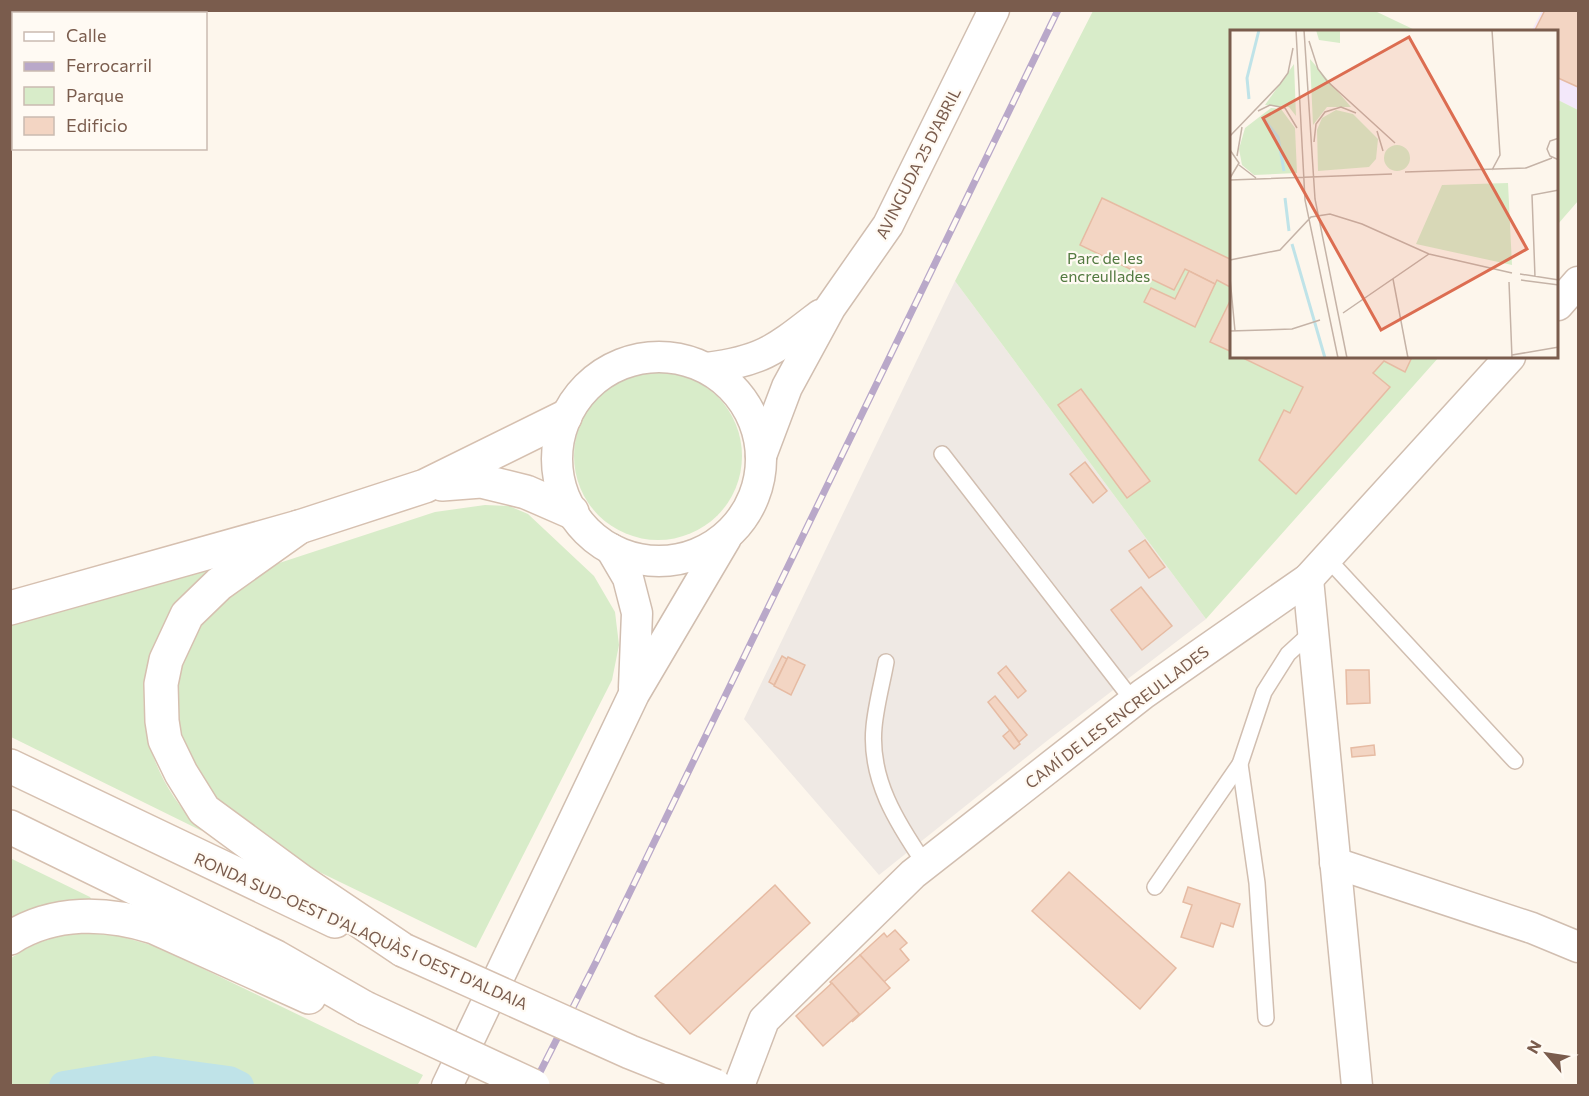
<svg xmlns="http://www.w3.org/2000/svg" width="1589" height="1096" font-family="Commissioner,sans-serif">
	<rect width="100%" height="100%" fill="#fdf6ec"/>
	<!-- industrial -->
	<path fill="#efe9e4" d="M 955,281 L 1206,619 L 1048,740 L 879,875 L 744,719 Z"/>
	<!-- education -->
	<path fill="#f3e8fa" d="M 1542,11 L 1578,11 L 1578,110 L 1558,100 L 1558,32 L 1531,32 Z"/>
	<!-- green -->
	<g fill="#d8ecc9">
		<path d="M 1093,11 L 1375,11 L 1417,31 L 1232,32 L 1232,357 L 1439,357 L 1206,619 L 955,281 Z"/>
		<path d="M 1558,100 L 1578,110 L 1578,201 L 1558,224 Z"/>
		<circle cx="658" cy="456" r="84"/>
		<path d="M 485,505 L 509,506 L 528,514 L 594,576 L 615,612 L 619,645 L 612,680 L 476,948 L 309,867 L 241,821 L 210,792 L 197,776 L 181,737 L 175,695 L 184,651 L 208,609 L 267,567 L 435,512 Z"/>
		<path d="M 215,566 C 125,639 120,749 202,831 L 11,737 L 10,619 Z"/>
		<path d="M 10,858 L 90,897 L 92,900 L 11,921 Z"/>
		<path d="M 105,932 L 158,947 L 423,1075 L 417,1086 L 11,1086 L 11,958 C 47,935 63,934 105,932 Z"/>
	</g>
	<g fill="none" stroke-linecap="round" stroke-linejoin="round">
		<!-- canal -->
		<path stroke="#bfe3e8" stroke-width="30" d="M 64,1086 L 155,1071 L 229,1081 L 239,1086"/>
	</g>
	<!-- building -->
	<g fill="#f3d5c3" stroke="#e6bba3" stroke-width="1.5">
		<path d="M 1545,10 L 1578,10 L 1578,87 L 1558,78 L 1558,32 L 1534,32 Z"/>
		<path d="M 1102,198 L 1232,260 L 1232,288 L 1217,280 L 1215,284 L 1185,269 L 1174,290 L 1080,245 Z"/>
		<path d="M 1189,271 L 1215,284 L 1195,327 L 1144,302 L 1151,288 L 1175,299 Z"/>
		<path d="M 1232,297 L 1232,352 L 1210,342 Z"/>
		<path d="M 1241,357 L 1412,357 L 1405,372 L 1384,361 L 1375,371 L 1373,373 L 1390,387 L 1296,494 L 1259,460 L 1284,410 L 1290,413 L 1303,387 Z"/>
		<path d="M 1081,389 L 1150,481 L 1127,498 L 1058,405 Z"/>
		<path d="M 1085,462 L 1107,491 L 1093,503 L 1070,474 Z"/>
		<path d="M 1145,540 L 1165,567 L 1149,578 L 1129,551 Z"/>
		<path d="M 1141,587 L 1172,626 L 1142,650 L 1111,610 Z"/>
		<path d="M 782,656 L 787,659 L 774,685 L 769,682 Z"/>
		<path d="M 788,657 L 805,665 L 791,695 L 774,686 Z"/>
		<path d="M 1006,666 L 1026,691 L 1018,698 L 998,673 Z"/>
		<path d="M 1346,670 L 1369,670 L 1370,703 L 1347,704 Z"/>
		<path d="M 995,696 L 1027,735 L 1019,742 L 988,702 Z"/>
		<path d="M 1010,730 L 1020,744 L 1014,749 L 1003,736 Z"/>
		<path d="M 1374,745 L 1375,755 L 1352,757 L 1351,748 Z"/>
		<path d="M 1069,872 L 1176,968 L 1140,1009 L 1032,911 Z"/>
		<path d="M 775,885 L 810,923 L 690,1034 L 655,996 Z"/>
		<path d="M 1188,887 L 1240,904 L 1233,927 L 1221,923 L 1213,947 L 1181,937 L 1192,905 L 1183,902 Z"/>
		<path d="M 895,930 L 907,943 L 900,949 L 909,960 L 884,982 L 860,955 L 884,933 L 887,937 Z"/>
		<path d="M 860,955 L 890,988 L 852,1022 L 859,1014 L 830,982 Z"/>
		<path d="M 832,983 L 859,1014 L 823,1046 L 796,1016 Z"/>
	</g>
	<g fill="none" stroke-linecap="round" stroke-linejoin="round">
		<defs>
			<g id="lane">
				<path d="M 942,454 L 1134,702"/>
				<path d="M 1327,558 L 1515,761"/>
				<path d="M 886,662 C 882,684 876,705 874,727 C 869,779 897,823 925,864"/>
				<path d="M 1155,887 L 1240,764"/>
				<path d="M 1266,1018 L 1257,883 L 1240,764 L 1264,692 L 1288,654 L 1313,631"/>
			</g>
			<g id="street">
				<path d="M 1558,305 L 1578,282"/>
				<circle cx="659" cy="459" r="102"/>
				<path d="M 707,368 C 763,361 776,349 820,315"/>
				<path d="M 761,456 L 787,387 L 830,308 L 888,225 L 994,10"/>
				<path d="M 611,549 L 628,578 L 637,613 L 634,688"/>
				<path d="M 1308,579 L 1357,1086"/>
				<path d="M 1335,863 L 1532,928 L 1578,947"/>
				<path d="M 447,1086 L 634,694 L 726,538"/>
				<path d="M 739,1086 L 764,1020 L 913,874 L 1143,694 L 1308,579 L 1510,357"/>
			</g>
			<g id="secondary">
				<path d="M 442,484 L 481,481 L 526,492 L 572,512"/>
				<path d="M 299,527 L 219,584 L 187,615 L 166,660 L 161,684 L 162,721 L 165,740 L 181,773 L 204,810 L 302,882 L 403,950"/>
				<path d="M 10,608 L 299,527 L 425,486 L 565,417"/>
				<path d="M 10,766 L 335,921"/>
				<path d="M 10,827 L 276,957 L 365,1008"/>
				<path d="M 10,938 C 54,910 107,912 154,927 L 309,997"/>
			</g>
		</defs>
		<!-- lane casing -->
		<use href="#lane" stroke="#d1beb0" stroke-width="18"/>
		<!-- street casing -->
		<use href="#street" stroke="#d1beb0" stroke-width="33"/>
		<!-- secondary casing -->
		<use href="#secondary" stroke="#d6c0b0" stroke-width="36"/>
		<!-- lane -->
		<use href="#lane" stroke="#fff" stroke-width="15"/>
		<!-- street -->
		<use href="#street" stroke="#fff" stroke-width="30"/>
		<!-- secondary -->
		<use href="#secondary" stroke="#fff" stroke-width="33"/>
		<defs>
			<path id="rail" d="M 533,1086 L 597,960 L 1058,10"/>
		</defs>
		<!-- rail casing -->
		<use href="#rail" stroke="#b9a8c9" stroke-width="7"/>
		<!-- rail -->
		<use href="#rail" stroke="#fffaf3" stroke-width="4.5" stroke-dasharray="14" stroke-linecap="butt"/>
		<defs>
			<g id="secondary-bridge">
				<path d="M 403,950 L 630,1052 L 715,1086"/>
				<path d="M 365,1008 L 533,1086"/>
			</g>
		</defs>
		<!-- secondary-bridge casing -->
		<use href="#secondary-bridge" stroke="#d6c0b0" stroke-width="36" stroke-linecap="butt"/>
		<!-- secondary-bridge -->
		<use href="#secondary-bridge" stroke="#fff" stroke-width="33"/>
	</g>
	<g text-anchor="middle" stroke-width="4.5" stroke-linejoin="round" paint-order="stroke">
		<!-- street labels -->
		<g font-size="16" fill="#7a5c4d" stroke="#fffaf3">
			<text transform="translate(918 163) rotate(-63)" y="6">AVINGUDA 25 D'ABRIL</text>
			<text transform="translate(1117 717) rotate(-37)" y="6">CAMÍ DE LES ENCREULLADES</text>
			<text transform="translate(361 931) rotate(24)" y="6">RONDA SUD-OEST D'ALAQUÀS I OEST D'ALDAIA</text>
		</g>
		<!-- park labels -->
		<g font-size="16" fill="#537a41" stroke="#fffaf3">
			<text x="1105" y="264">Parc de les<tspan x="1105" dy="18">encreullades</tspan></text>
		</g>
	</g>
	<!-- overview -->
	<g transform="translate(1230 30)">
		<rect width="328" height="328" fill="#fdf6ec"/>
		<path d="M 86,0 L 110,0 L 110,13 L 89,10 ZM 80,29 L 121,77 L 97,77 L 83,95 ZM 64,34 L 66,86 L 59,77 L 35,75 ZM 41,78 L 51,79 L 65,98 L 67,143 L 24,145 L 12,135 L 9,119 L 15,98 ZM 106,80 L 123,84 L 148,109 L 146,129 L 139,137 L 88,141 L 87,100 L 92,88 ZM154 128a13 13 0 1 1 26 0a13 13 0 1 1-26 0ZM 278,153 L 282,235 L 186,214 L 212,155 Z" fill="#d8ecc9"/>
		<path fill="none" stroke="#bfe3e8" stroke-width="3" d="M 19,69 L 17,48 L 29,0M 32,87 L 48,107 L 54,141M 55,168 L 59,201M 62,214 L 95,328"/>
		<path fill="none" stroke="#c5b3a7" stroke-width="1.5" d="M 66,0 L 75,170 L 108,328M 74,0 L 85,169 L 117,328M 262,0 L 270,125 L 262,140M 79,11 L 88,39 L 97,51 L 165,113M 28,81 L 40,75 L 55,78 L 67,98M 147,101 L 153,121M 0,106 L 50,54 L 58,43 L 63,18M 329,108 L 320,111 L 317,119 L 320,126 L 329,130M 84,112 L 86,94 L 95,82 L 111,77 L 126,83M 0,120 L 9,133 L 0,148M 7,126 L 12,97M 9,135 L 26,148M 175,142 L 296,138 L 322,128M 0,150 L 162,144M 0,230 L 50,220 L 81,187 L 100,184 L 132,194 L 199,224 L 282,243M 290,244 L 329,250M 305,247 L 302,165 L 329,160M 0,248 L 5,301M 163,249 L 178,328M 291,250 L 329,255M 279,252 L 282,328M 113,283 L 199,224M 0,301 L 62,299 L 90,290M 282,325 L 329,317"/>
		<path fill="#dc6d51" fill-opacity="0.15" stroke="#dc6d51" stroke-width="3" d="M 179,7 L 297,219 L 151,300 L 33,88 Z"/>
		<rect width="328" height="328" fill="none" stroke="#7a5c4d" stroke-width="3"/>
	</g>
	<!-- border -->
	<rect width="1589" height="1096" fill="none" stroke="#7a5c4d" stroke-width="24"/>
	<!-- legend -->
	<rect x="12" y="12" width="195" height="138" fill="#fffaf3" stroke="#cabbb1" stroke-width="1.5"/>
	<rect x="24" y="32" width="30" height="9" fill="#ffffff" stroke="#cabbb1" stroke-width="1.5"/>
	<text x="66" y="42" font-size="18" fill="#7a5c4d">Calle</text>
	<rect x="24" y="62" width="30" height="9" fill="#b9a8c9" stroke="#cabbb1" stroke-width="1.5"/>
	<text x="66" y="72" font-size="18" fill="#7a5c4d">Ferrocarril</text>
	<rect x="24" y="87" width="30" height="18" fill="#d8ecc9" stroke="#cabbb1" stroke-width="1.5"/>
	<text x="66" y="102" font-size="18" fill="#7a5c4d">Parque</text>
	<rect x="24" y="117" width="30" height="18" fill="#f3d5c3" stroke="#cabbb1" stroke-width="1.5"/>
	<text x="66" y="132" font-size="18" fill="#7a5c4d">Edificio</text>
	<!-- north arrow -->
	<g transform="translate(1547 1054) rotate(299)" stroke="#fffaf3" stroke-width="4.5" paint-order="stroke">
	<path d="M0-4.5L10 22L0 15L-10 22Z" fill="#7a5c4d"/>
	<text y="-9" font-size="16" font-weight="bold" text-anchor="middle" fill="#7a5c4d">N</text>
	</g>
</svg>
